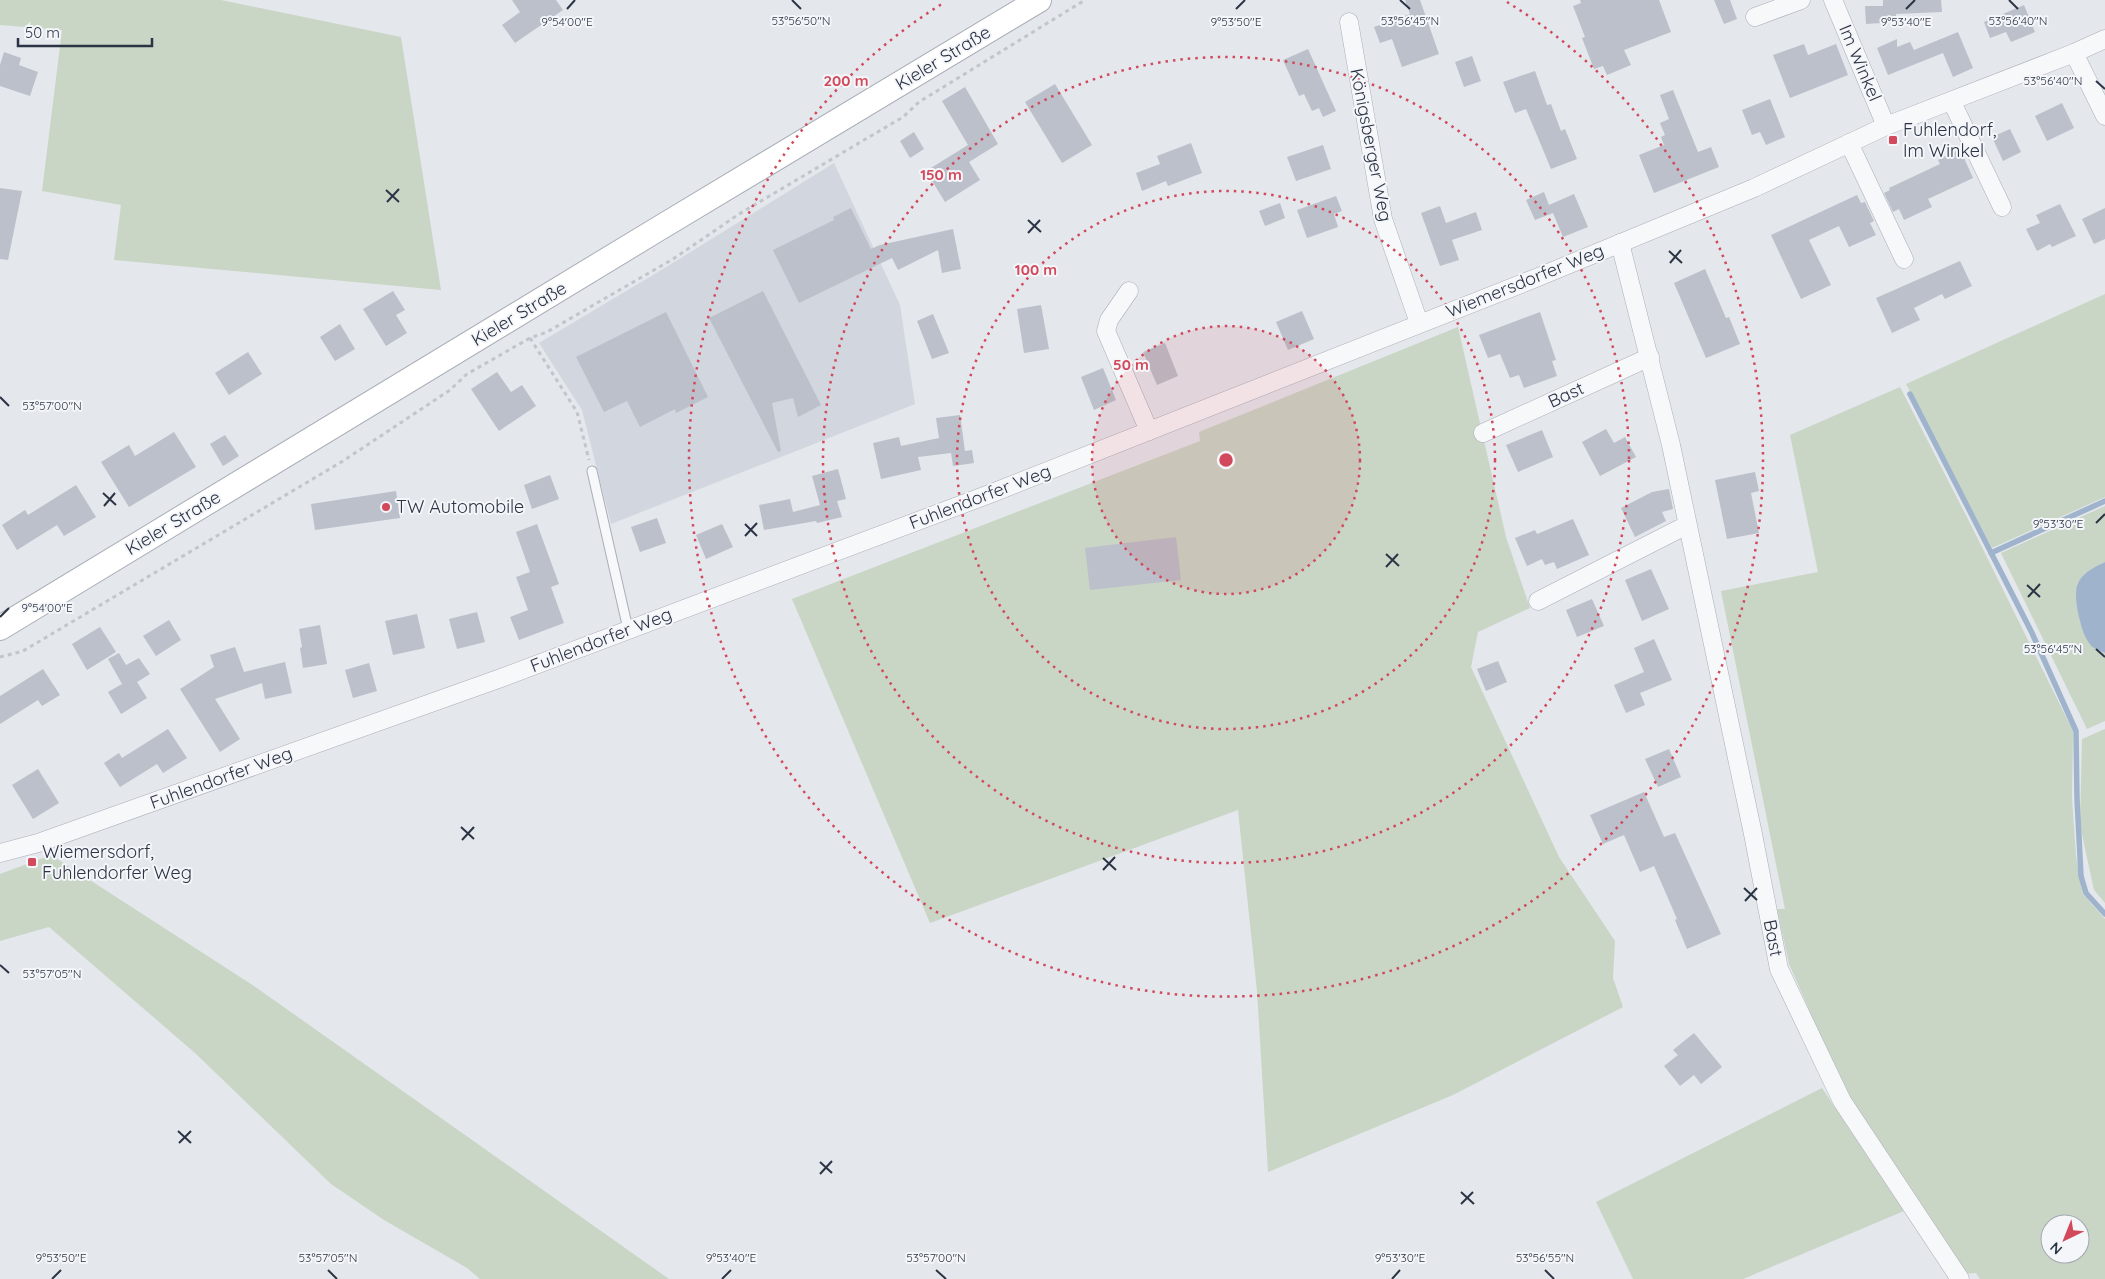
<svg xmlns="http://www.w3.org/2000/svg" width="2105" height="1279" font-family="Quicksand,sans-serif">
	<rect width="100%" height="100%" fill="#e4e7ec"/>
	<!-- built -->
	<path fill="#d2d6de" d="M 834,163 L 900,305 L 915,404 L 611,524 L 582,410 L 539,343 L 668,266 Z"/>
	<!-- green -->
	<g fill="#c9d6c5" fill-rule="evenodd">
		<path d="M 0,0 L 221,0 L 401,37 L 441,290 L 114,260 L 121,205 L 42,191 L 62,30 L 0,25 Z"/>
		<path d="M 2105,294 L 2105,497 L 1992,548 L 1906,384 Z"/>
		<path d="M 1458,327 L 1506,537 L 1530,608 L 1478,632 L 1471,667 L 1559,857 L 1615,941 L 1613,978 L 1623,1007 L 1453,1095 L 1268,1172 L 1257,991 L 1238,810 L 930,923 L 792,599 L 1200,441 L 1199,432 Z"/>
		<path d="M 1900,387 L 1971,525 L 2073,731 L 2072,798 L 2076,856 L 2083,894 L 2105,919 L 2105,1279 L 1980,1279 L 1976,1273 L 1962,1274 L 1847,1096 L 1789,964 L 1777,909 L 1785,909 L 1721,591 L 1818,572 L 1790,435 ZM 2050,1224 L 2080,1224 L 2080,1254 L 2050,1254 Z"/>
		<path d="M 2105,506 L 2105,562 L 2084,574 L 2077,584 L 2080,622 L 2095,649 L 2105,653 L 2105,721 L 2087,729 L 2001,553 Z"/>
		<path d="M 2105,729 L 2105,903 L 2094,890 L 2080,825 L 2082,739 Z"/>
		<path d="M 51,855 L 254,986 L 669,1279 L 480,1279 L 467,1268 L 384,1220 L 331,1184 L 195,1053 L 49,927 L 0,941 L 0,874 Z"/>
		<path d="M 1822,1088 L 1904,1211 L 1743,1279 L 1633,1279 L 1596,1202 Z"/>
	</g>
	<!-- water -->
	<path fill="#9fb4cc" d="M 2105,562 L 2105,653 C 2098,650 2093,649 2089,643 C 2081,633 2072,595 2078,583 C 2083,572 2095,567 2105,562 Z"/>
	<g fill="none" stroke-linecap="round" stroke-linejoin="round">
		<!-- stream -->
		<g stroke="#9fb4cc" stroke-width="5.5">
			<path d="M 1910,394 L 2032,633 L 2076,731 L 2077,799 L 2081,876 L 2086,893 L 2105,914"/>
			<path d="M 1991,553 L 2105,501"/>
		</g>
	</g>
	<!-- building -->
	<g fill="#bbc0ca">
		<path d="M 512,0 L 556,0 L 563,10 L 515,43 L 502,25 L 520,12 Z"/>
		<path d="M 1405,0 L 1420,0 L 1439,54 L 1402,67 L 1392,39 L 1380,43 L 1374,27 L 1410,14 Z"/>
		<path d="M 1580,0 L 1659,0 L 1671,32 L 1624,50 L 1631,65 L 1607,75 L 1603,66 L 1594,69 L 1582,38 L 1585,37 L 1573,6 L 1581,3 Z"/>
		<path d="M 1714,0 L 1730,0 L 1737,19 L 1724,24 Z"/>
		<path d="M 1883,0 L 1941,0 L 1942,12 L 1896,14 L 1896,22 L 1866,24 L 1865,6 L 1883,6 Z"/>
		<path d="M 2024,5 L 2035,32 L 2011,42 L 2006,32 L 1990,38 L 1984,22 Z"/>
		<path d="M 1958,32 L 1973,68 L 1953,77 L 1943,53 L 1888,75 L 1877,48 L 1897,39 L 1897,47 L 1910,42 L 1914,50 Z"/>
		<path d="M 1804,44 L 1808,55 L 1836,44 L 1848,75 L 1790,98 L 1773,55 Z"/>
		<path d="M 1308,49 L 1336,111 L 1323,117 L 1319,108 L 1312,111 L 1304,94 L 1299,96 L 1283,60 Z"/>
		<path d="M 4,52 L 21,58 L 19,65 L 38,72 L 30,96 L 0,86 L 0,65 Z"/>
		<path d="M 1472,56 L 1481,81 L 1464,87 L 1455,62 Z"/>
		<path d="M 1535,71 L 1547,105 L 1551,104 L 1561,131 L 1565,129 L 1577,159 L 1551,169 L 1526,109 L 1515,113 L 1503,82 Z"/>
		<path d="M 1055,84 L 1092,145 L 1062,163 L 1025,102 Z"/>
		<path d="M 965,87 L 998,144 L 969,162 L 980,180 L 945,202 L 926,171 L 968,145 L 942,101 Z"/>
		<path d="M 1673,90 L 1698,152 L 1711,147 L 1719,167 L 1654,193 L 1639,155 L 1664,145 L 1661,137 L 1665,135 L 1660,123 L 1669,119 L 1660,95 Z"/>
		<path d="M 1770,99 L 1785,137 L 1766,145 L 1760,132 L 1752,135 L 1742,110 Z"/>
		<path d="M 2062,103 L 2074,128 L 2047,141 L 2035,116 Z"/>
		<path d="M 2010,129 L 2021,152 L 2003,161 L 1992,137 Z"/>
		<path d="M 914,132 L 924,149 L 910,158 L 900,141 Z"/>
		<path d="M 1191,143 L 1202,173 L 1168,186 L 1166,181 L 1142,191 L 1136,173 L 1160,164 L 1157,156 Z"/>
		<path d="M 1323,145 L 1331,169 L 1296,181 L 1287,157 Z"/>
		<path d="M 1960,149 L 1973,178 L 1928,199 L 1932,207 L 1904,220 L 1899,209 L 1893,212 L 1884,193 L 1890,190 L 1889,188 L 1940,164 L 1938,160 Z"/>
		<path d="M 0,188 L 22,191 L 8,260 L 0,259 Z"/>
		<path d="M 1544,192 L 1549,205 L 1574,194 L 1588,227 L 1563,237 L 1553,213 L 1535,220 L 1526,200 Z"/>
		<path d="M 1857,195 L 1861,203 L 1865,202 L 1874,221 L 1870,223 L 1876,235 L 1849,247 L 1839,226 L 1809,240 L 1831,285 L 1801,299 L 1771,235 Z"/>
		<path d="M 1336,196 L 1342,211 L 1334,214 L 1338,227 L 1307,238 L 1297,210 Z"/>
		<path d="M 1280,203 L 1285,218 L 1265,226 L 1259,211 Z"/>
		<path d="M 2060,204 L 2076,236 L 2052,247 L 2050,244 L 2037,251 L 2026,229 L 2040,223 L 2036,215 Z"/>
		<path d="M 1440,206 L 1446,223 L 1476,212 L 1482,230 L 1452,240 L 1459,260 L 1440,266 L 1421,213 Z"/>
		<path d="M 851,208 L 871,249 L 880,245 L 953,229 L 961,269 L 942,273 L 938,250 L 898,270 L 892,258 L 799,303 L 773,250 L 834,220 L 833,217 Z"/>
		<path d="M 2105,208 L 2105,239 L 2094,244 L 2082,219 Z"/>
		<path d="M 1960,261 L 1972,286 L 1945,299 L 1942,294 L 1914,308 L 1920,320 L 1892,333 L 1876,298 Z"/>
		<path d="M 1705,269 L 1726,318 L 1729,317 L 1740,344 L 1706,358 L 1674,283 Z"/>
		<path d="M 393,291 L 405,310 L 396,315 L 407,333 L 386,346 L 363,309 Z"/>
		<path d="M 763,291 L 821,405 L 798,417 L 793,398 L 772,403 L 781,451 L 778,452 L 709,318 Z"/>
		<path d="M 1041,305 L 1049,349 L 1024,353 L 1017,309 Z"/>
		<path d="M 1302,311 L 1314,339 L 1288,350 L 1276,322 Z"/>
		<path d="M 666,312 L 708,397 L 676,413 L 675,409 L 640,427 L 627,401 L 604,412 L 576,357 Z"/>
		<path d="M 1540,312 L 1556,360 L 1552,361 L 1557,376 L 1524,388 L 1519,375 L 1510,378 L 1500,354 L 1488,358 L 1479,335 Z"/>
		<path d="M 933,314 L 949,353 L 932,359 L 917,321 Z"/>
		<path d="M 340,324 L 355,349 L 335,361 L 320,337 Z"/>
		<path d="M 1165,343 L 1178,376 L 1157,385 L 1143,352 Z"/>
		<path d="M 248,352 L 262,374 L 229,395 L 215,373 Z"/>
		<path d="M 1103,368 L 1116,400 L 1094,410 L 1081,377 Z"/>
		<path d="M 497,372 L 511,392 L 522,385 L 536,406 L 499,431 L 471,389 Z"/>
		<path d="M 960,415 L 965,451 L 972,450 L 974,463 L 953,466 L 951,453 L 918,457 L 921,470 L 881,479 L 873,443 L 899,437 L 901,446 L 939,438 L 936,418 Z"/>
		<path d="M 1606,429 L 1614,443 L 1625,437 L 1636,457 L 1600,476 L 1582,442 Z"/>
		<path d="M 1542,430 L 1553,457 L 1518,472 L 1506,445 Z"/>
		<path d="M 174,432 L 196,467 L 129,507 L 101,462 L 129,445 L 135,456 Z"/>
		<path d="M 225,435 L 239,456 L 223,466 L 210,444 Z"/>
		<path d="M 838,469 L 846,499 L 837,501 L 842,517 L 817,523 L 816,521 L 764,530 L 759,505 L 790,499 L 793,512 L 820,505 L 812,476 Z"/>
		<path d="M 1755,472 L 1759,491 L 1751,493 L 1759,533 L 1727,539 L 1715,480 Z"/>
		<path d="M 550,475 L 559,499 L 532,509 L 524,485 Z"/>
		<path d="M 76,485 L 96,517 L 64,536 L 57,525 L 17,550 L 2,525 L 25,510 L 28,515 Z"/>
		<path d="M 1669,489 L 1673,509 L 1662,512 L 1666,521 L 1635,537 L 1621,508 L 1652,492 Z"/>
		<path d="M 396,491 L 400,518 L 315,530 L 311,504 Z"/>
		<path d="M 657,518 L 666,543 L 640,552 L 631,527 Z"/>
		<path d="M 1573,519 L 1589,555 L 1557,569 L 1554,562 L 1545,565 L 1542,559 L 1527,566 L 1515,538 L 1535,530 L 1537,534 Z"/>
		<path d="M 537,524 L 559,584 L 551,587 L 564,623 L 519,640 L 510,617 L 528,610 L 516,577 L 530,572 L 516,532 Z"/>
		<path d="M 722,524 L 733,547 L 706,559 L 696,535 Z"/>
		<path d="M 1176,537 L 1181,580 L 1090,590 L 1085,548 Z"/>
		<path d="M 1651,569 L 1669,609 L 1642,621 L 1625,580 Z"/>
		<path d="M 1592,599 L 1604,626 L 1577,637 L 1566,610 Z"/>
		<path d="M 477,612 L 485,642 L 457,649 L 449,619 Z"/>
		<path d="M 417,614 L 425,648 L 393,655 L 385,621 Z"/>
		<path d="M 169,620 L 181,640 L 156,656 L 143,636 Z"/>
		<path d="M 320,625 L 327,664 L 303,668 L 300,648 L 302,647 L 299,629 Z"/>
		<path d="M 100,627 L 116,652 L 87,670 L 72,644 Z"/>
		<path d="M 1654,639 L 1672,680 L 1640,693 L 1645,705 L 1626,713 L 1614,685 L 1644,672 L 1634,648 Z"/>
		<path d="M 235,647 L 244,672 L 285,662 L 292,693 L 265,699 L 262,683 L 215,699 L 240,739 L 220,752 L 180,689 L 214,667 L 210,655 Z"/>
		<path d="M 119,653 L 126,665 L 139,658 L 150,674 L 137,682 L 147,698 L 121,714 L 108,692 L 122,684 L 108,659 Z"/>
		<path d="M 1498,661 L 1507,682 L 1486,691 L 1477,669 Z"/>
		<path d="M 369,663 L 377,691 L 353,698 L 345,670 Z"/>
		<path d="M 43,669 L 60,695 L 42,706 L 38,700 L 0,724 L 0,696 Z"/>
		<path d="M 168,729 L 187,758 L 163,773 L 157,764 L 120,787 L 104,763 L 119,753 L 122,758 Z"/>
		<path d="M 1669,749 L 1681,777 L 1658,787 L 1645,759 Z"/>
		<path d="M 38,769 L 59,803 L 33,819 L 12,785 Z"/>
		<path d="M 1644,792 L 1664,837 L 1675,833 L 1721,934 L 1687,949 L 1675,920 L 1677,919 L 1654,866 L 1640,872 L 1624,835 L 1603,844 L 1590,815 Z"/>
		<path d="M 1694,1033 L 1722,1067 L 1701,1084 L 1694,1075 L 1680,1086 L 1664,1066 L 1678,1055 L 1673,1050 Z"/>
	</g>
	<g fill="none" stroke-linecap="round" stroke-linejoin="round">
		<defs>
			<path id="lane" d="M 592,471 L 628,629"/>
			<g id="street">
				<path d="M 1833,0 L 1886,126"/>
				<path d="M 1755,17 L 1801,0"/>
				<path d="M 1349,22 L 1383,219 L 1419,323"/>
				<path d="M 2074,53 L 2105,116"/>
				<path d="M 1952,102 L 2002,207"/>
				<path d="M 1849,143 L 1904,259"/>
				<path d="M 1620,243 L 1671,445 L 1753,834 L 1779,969 L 1842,1101 L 1960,1279"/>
				<path d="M 1129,291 L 1109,320 L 1106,331 L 1149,431"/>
				<path d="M 1483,433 L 1650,357"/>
				<path d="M 1538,601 L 1687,525"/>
				<path d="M 0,853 L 38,843 L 501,678 L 987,495 L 1536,278 L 1754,188 L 1886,126 L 2074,53 L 2105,39"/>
			</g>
			<path id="secondary" d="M 0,628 L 658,229 L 1039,0"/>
		</defs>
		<!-- lane casing -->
		<use href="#lane" stroke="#a9aeb7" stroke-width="11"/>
		<!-- street casing -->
		<use href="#street" stroke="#a9aeb7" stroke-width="19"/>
		<!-- secondary casing -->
		<use href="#secondary" stroke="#a9aeb7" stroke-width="26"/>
		<!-- path -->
		<g stroke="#c2c5cb" stroke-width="3" stroke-dasharray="4 4" stroke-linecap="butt">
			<path d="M 530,338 L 577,412 L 589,460"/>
			<path d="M 0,657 L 23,651 L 343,461 L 450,390 L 467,374 L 530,338 L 547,332 L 673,259 L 739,214 L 903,117 L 919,102 L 1085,0"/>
		</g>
		<!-- lane -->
		<use href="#lane" stroke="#f7f8fa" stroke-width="9"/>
		<!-- street -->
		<use href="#street" stroke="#f7f8fa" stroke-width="18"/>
		<!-- secondary -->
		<use href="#secondary" stroke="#fff" stroke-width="24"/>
	</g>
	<!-- ticks -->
	<path fill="none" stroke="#2b3445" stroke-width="2" d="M 792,0 L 801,9M 1400,0 L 1410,9M 2009,0 L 2018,9M 567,9 L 575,0M 1236,9 L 1245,0M 1906,9 L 1915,0M 2096,81 L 2105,89M 386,190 L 399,202M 387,202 L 399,189M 1028,220 L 1041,232M 1028,233 L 1040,220M 1669,251 L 1682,263M 1670,263 L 1681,250M 0,397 L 9,406M 103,493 L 116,505M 104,506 L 115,493M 2096,523 L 2105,514M 745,524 L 757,536M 745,536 L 757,523M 1386,554 L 1399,566M 1386,567 L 1398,554M 2027,585 L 2040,597M 2028,597 L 2040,584M 0,617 L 9,608M 2096,649 L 2105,657M 461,827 L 474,839M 462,840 L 474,827M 1103,858 L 1116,870M 1103,870 L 1115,857M 1744,888 L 1757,900M 1745,901 L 1757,888M 0,965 L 9,973M 178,1131 L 191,1143M 179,1143 L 191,1131M 820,1162 L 832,1173M 820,1174 L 832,1161M 1461,1192 L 1474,1204M 1461,1204 L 1473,1192M 328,1270 L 337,1279M 936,1270 L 946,1279M 1545,1270 L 1554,1279M 52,1279 L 61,1270M 722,1279 L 731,1270M 1392,1279 L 1400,1270"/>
	<!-- distance rings -->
	<circle cx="1226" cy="460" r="134" fill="#d1495b" fill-opacity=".12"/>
	<g fill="none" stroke="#d1495b" stroke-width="2.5" stroke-dasharray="2.5 5">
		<circle cx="1226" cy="460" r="134"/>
		<circle cx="1226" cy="460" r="269"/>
		<circle cx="1226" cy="460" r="403"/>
		<path d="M1507 2A537 537 0 1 1 945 2"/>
	</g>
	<!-- markers -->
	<g fill="#d1495b" stroke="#f4f6f9" stroke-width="2">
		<rect x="1888" y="135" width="10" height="10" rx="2.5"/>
		<circle cx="386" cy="507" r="5"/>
		<rect x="27" y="857" width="10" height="10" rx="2.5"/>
	</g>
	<g text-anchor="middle" stroke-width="4" stroke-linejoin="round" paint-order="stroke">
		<!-- street labels -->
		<g font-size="18" fill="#2b3445" stroke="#f4f6f9">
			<text transform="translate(943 58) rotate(-31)" y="6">Kieler Straße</text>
			<text transform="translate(1860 63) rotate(67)" y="6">Im Winkel</text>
			<text transform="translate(1371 145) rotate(79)" y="6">Königsberger Weg</text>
			<text transform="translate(1525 281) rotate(-22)" y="6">Wiemersdorfer Weg</text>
			<text transform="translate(519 314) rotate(-31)" y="6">Kieler Straße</text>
			<text transform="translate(1566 395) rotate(-25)" y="6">Bast</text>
			<text transform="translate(980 497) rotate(-21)" y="6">Fuhlendorfer Weg</text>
			<text transform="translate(173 523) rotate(-31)" y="6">Kieler Straße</text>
			<text transform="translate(601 640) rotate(-21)" y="6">Fuhlendorfer Weg</text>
			<text transform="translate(221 778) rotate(-20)" y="6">Fuhlendorfer Weg</text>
			<text transform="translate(1773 938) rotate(79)" y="6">Bast</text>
		</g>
		<!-- poi labels -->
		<g font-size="18" fill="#2b3445" stroke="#f4f6f9" text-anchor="start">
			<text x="1903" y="136">Fuhlendorf,<tspan x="1903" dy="21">Im Winkel</tspan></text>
			<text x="396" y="513">TW Automobile</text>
			<text x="42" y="858">Wiemersdorf,<tspan x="42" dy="21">Fuhlendorfer Weg</tspan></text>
		</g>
	</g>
	<g font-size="12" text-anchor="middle" fill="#2b3445" stroke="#f4f6f9" stroke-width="4" stroke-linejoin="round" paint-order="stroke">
		<text x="801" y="25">53°56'50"N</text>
		<text x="1410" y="25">53°56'45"N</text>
		<text x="2018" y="25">53°56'40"N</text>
		<text x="567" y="26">9°54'00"E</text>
		<text x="1236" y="26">9°53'50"E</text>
		<text x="1906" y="26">9°53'40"E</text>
		<text x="2053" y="85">53°56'40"N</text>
		<text x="52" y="410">53°57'00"N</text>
		<text x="2058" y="528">9°53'30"E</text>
		<text x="47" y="612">9°54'00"E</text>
		<text x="2053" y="653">53°56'45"N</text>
		<text x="52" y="978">53°57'05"N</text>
		<text x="61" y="1262">9°53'50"E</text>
		<text x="731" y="1262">9°53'40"E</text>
		<text x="1400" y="1262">9°53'30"E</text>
		<text x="328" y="1262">53°57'05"N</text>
		<text x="936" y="1262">53°57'00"N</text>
		<text x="1545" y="1262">53°56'55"N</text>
	</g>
	<circle cx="1226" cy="460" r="8" fill="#d1495b" stroke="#f4f6f9" stroke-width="2.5"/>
	<g font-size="15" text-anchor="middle" font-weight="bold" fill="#d1495b" stroke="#f4f6f9" stroke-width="4" stroke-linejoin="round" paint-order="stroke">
		<text x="846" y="86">200 m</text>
		<text x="941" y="180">150 m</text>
		<text x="1036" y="275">100 m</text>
		<text x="1131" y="370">50 m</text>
	</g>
	<!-- north arrow -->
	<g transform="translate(2065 1239) rotate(223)"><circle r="24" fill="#f4f6f9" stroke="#a4a8b1"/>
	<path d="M0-4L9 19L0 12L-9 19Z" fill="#d1495b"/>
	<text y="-8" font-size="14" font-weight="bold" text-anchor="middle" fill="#2b3445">N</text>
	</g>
	<!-- scale -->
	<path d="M18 38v8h134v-8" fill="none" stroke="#2b3445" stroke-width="2.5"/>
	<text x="25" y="38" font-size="15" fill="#2b3445" stroke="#f4f6f9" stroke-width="4" paint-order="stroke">50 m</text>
</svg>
